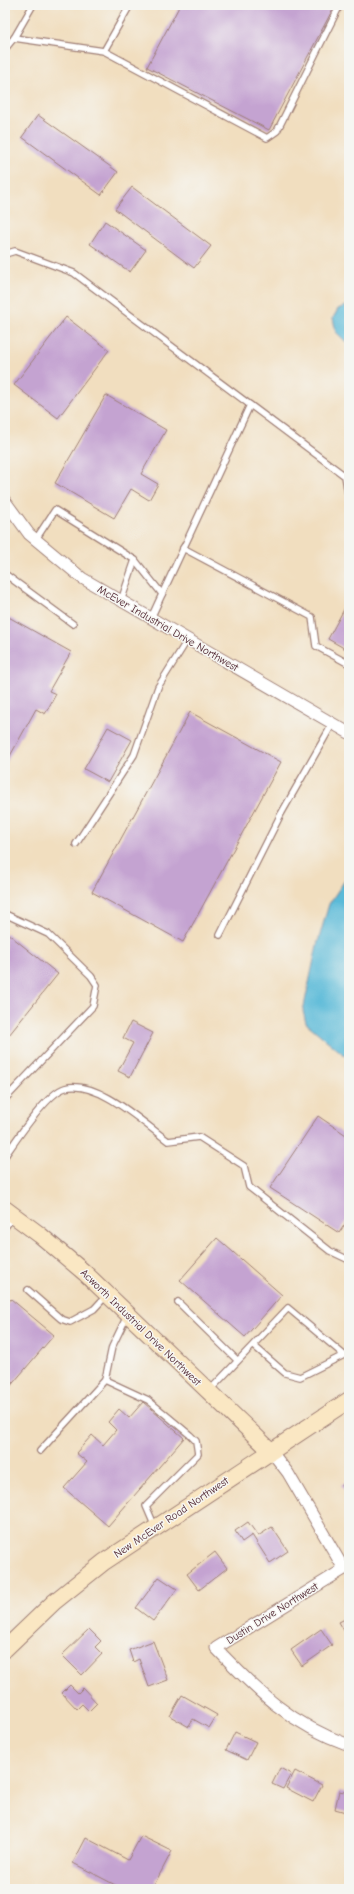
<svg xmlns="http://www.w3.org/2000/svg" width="354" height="1894" font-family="'Comic Neue',sans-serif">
	<rect width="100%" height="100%" fill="#f6f6f2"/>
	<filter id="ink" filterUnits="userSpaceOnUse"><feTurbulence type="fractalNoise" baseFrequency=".025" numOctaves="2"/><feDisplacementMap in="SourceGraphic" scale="8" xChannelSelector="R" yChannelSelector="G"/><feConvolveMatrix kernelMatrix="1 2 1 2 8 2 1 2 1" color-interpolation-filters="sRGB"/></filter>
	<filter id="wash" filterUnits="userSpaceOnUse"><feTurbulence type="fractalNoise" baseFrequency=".012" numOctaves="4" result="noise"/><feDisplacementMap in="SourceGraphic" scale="16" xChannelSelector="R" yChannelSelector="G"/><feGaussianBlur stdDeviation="0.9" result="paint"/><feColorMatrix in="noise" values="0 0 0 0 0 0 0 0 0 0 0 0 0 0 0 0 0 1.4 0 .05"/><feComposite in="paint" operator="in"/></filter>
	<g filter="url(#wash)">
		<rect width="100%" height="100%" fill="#f1debf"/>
		<!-- water -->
		<g fill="#5abad8" stroke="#526c82">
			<path d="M 345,306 L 349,308 L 349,345 L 336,332 L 333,318 L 338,309 Z"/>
			<path d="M 349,874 L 349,1059 L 306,1023 L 303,1011 L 317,945 L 329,904 Z"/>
		</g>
		<g id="blocks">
			<!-- building -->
			<g fill="#c4a3d1">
				<path d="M 180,5 L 335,5 L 269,130 L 147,67 Z"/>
				<path d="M 38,115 L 118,172 L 101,195 L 22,137 Z"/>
				<path d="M 132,187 L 211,246 L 194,268 L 115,209 Z"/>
				<path d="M 105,221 L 146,250 L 130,272 L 90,244 Z"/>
				<path d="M 66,317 L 109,350 L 58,418 L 14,385 Z"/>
				<path d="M 106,395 L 166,430 L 141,474 L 158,484 L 149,500 L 131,489 L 114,518 L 55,483 Z"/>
				<path d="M 349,600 L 349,651 L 328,639 Z"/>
				<path d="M 5,615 L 71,652 L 49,691 L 56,694 L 45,714 L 36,709 L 5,765 Z"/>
				<path d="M 190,712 L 281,762 L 183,942 L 92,892 Z"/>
				<path d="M 108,727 L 132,740 L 108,782 L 84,769 Z"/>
				<path d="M 7,933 L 58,974 L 5,1040 L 5,936 Z"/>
				<path d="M 131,1022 L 153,1033 L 130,1077 L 118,1071 L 133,1043 L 123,1038 Z"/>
				<path d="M 318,1116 L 349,1137 L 349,1218 L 339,1233 L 270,1188 Z"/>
				<path d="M 217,1238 L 282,1295 L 245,1337 L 180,1280 Z"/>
				<path d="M 11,1299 L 54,1335 L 8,1389 L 5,1387 L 5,1306 Z"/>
				<path d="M 143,1402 L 184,1438 L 108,1526 L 64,1488 L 87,1462 L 76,1453 L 92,1435 L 103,1445 L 116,1430 L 108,1422 L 119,1409 L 129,1418 Z"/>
				<path d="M 349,1480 L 349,1498 L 341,1485 Z"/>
				<path d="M 248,1522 L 258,1536 L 272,1527 L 288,1551 L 270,1563 L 252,1535 L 242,1542 L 235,1531 Z"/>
				<path d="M 215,1552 L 227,1568 L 199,1590 L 187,1574 Z"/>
				<path d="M 159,1577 L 177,1589 L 153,1621 L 136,1608 Z"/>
				<path d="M 349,1617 L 349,1639 L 339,1622 Z"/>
				<path d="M 89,1629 L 101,1641 L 95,1647 L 102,1654 L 82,1675 L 62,1655 Z"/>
				<path d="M 321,1629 L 332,1645 L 302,1666 L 291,1650 Z"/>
				<path d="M 153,1641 L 168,1680 L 149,1687 L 139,1659 L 133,1662 L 129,1650 Z"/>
				<path d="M 70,1685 L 78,1693 L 83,1688 L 97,1703 L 89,1711 L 82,1704 L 77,1709 L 62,1693 Z"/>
				<path d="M 182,1695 L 217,1715 L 209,1728 L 193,1719 L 189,1727 L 170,1716 Z"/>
				<path d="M 235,1732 L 256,1742 L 247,1760 L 226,1750 Z"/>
				<path d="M 280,1768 L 291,1774 L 283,1789 L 272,1784 Z"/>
				<path d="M 295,1771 L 322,1785 L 313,1802 L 286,1788 Z"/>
				<path d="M 339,1791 L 349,1793 L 349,1813 L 335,1809 Z"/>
				<path d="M 141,1836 L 172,1851 L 152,1889 L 123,1889 L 73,1863 L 86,1838 L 128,1860 Z"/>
			</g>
		</g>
	</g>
	<g filter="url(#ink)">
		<use href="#blocks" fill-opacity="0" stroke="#9e7e75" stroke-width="1"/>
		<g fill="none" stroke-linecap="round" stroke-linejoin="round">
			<defs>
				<g id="lane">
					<path d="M 14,38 L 104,51 L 267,138 L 277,131 L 340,5"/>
					<path d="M 5,49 L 14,38 L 33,5"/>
					<path d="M 104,51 L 130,5"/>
					<path d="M 5,254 L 15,251 L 74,273 L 345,476 L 349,500"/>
					<path d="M 36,539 L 55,510 L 135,560 L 162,594"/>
					<path d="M 183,548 L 312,617 L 316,646 L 349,664"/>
					<path d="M 5,574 L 73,624"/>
					<path d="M 121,601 L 135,560"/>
					<path d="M 151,618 L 250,405"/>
					<path d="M 76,844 L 134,755 L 158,687 L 188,639"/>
					<path d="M 5,914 L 48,934 L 91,976 L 97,985 L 93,1006 L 5,1099"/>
					<path d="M 220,935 L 281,814 L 333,723"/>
					<path d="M 5,1156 C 16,1140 47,1093 65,1088 C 97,1079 143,1123 168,1141 L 199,1137 L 244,1166 L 249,1187 L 330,1251 L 349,1260"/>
					<path d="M 5,1227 L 13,1217"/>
					<path d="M 28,1290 L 61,1319 L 70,1322 L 94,1309 L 107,1295"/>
					<path d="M 178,1302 L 237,1360"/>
					<path d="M 105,1380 L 148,1400 L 190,1435 L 196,1441 L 198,1454 L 146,1506 L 155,1527"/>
					<path d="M 210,1390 L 253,1345 L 285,1373 L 300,1377 L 344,1355 L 288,1308 L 253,1345"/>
					<path d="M 40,1451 L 105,1380 L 112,1347 L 127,1316"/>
				</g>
				<g id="street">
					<path d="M 5,501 L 29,534 L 82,578 L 349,733"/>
					<path d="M 271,1451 L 288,1473 L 344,1569"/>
					<path d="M 349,1566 L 216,1648 C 258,1692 290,1724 349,1745"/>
				</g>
				<g id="secondary">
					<path d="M 5,1209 L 40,1235 L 85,1273 L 271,1451"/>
					<path d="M 5,1649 L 54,1602 L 104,1562 L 349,1400"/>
				</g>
			</defs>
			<!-- lane casing -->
			<use href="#lane" stroke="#9e7e75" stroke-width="8"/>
			<!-- street casing -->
			<use href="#street" stroke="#9e7e75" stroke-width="13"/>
			<!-- secondary casing -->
			<use href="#secondary" stroke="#9e7e75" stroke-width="18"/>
			<!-- lane -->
			<use href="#lane" stroke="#fff" stroke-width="5.5"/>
			<!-- street -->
			<use href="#street" stroke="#fff" stroke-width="11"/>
			<!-- secondary -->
			<use href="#secondary" stroke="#fae7c3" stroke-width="16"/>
		</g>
	</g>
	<g text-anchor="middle" stroke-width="3" stroke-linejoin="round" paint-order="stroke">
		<!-- street labels -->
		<g font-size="11" fill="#4a1f2b" stroke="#f6f6f2">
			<text transform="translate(168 628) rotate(30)" y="4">McEver Industrial Drive Northwest</text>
			<text transform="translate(141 1327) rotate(44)" y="4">Acworth Industrial Drive Northwest</text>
			<text transform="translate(171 1517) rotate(-34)" y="4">New McEver Road Northwest</text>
			<text transform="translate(272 1613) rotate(-32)" y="4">Dustin Drive Northwest</text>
		</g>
	</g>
	<!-- margin -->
	<rect width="354" height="1894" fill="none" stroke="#f6f6f2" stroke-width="20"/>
</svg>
